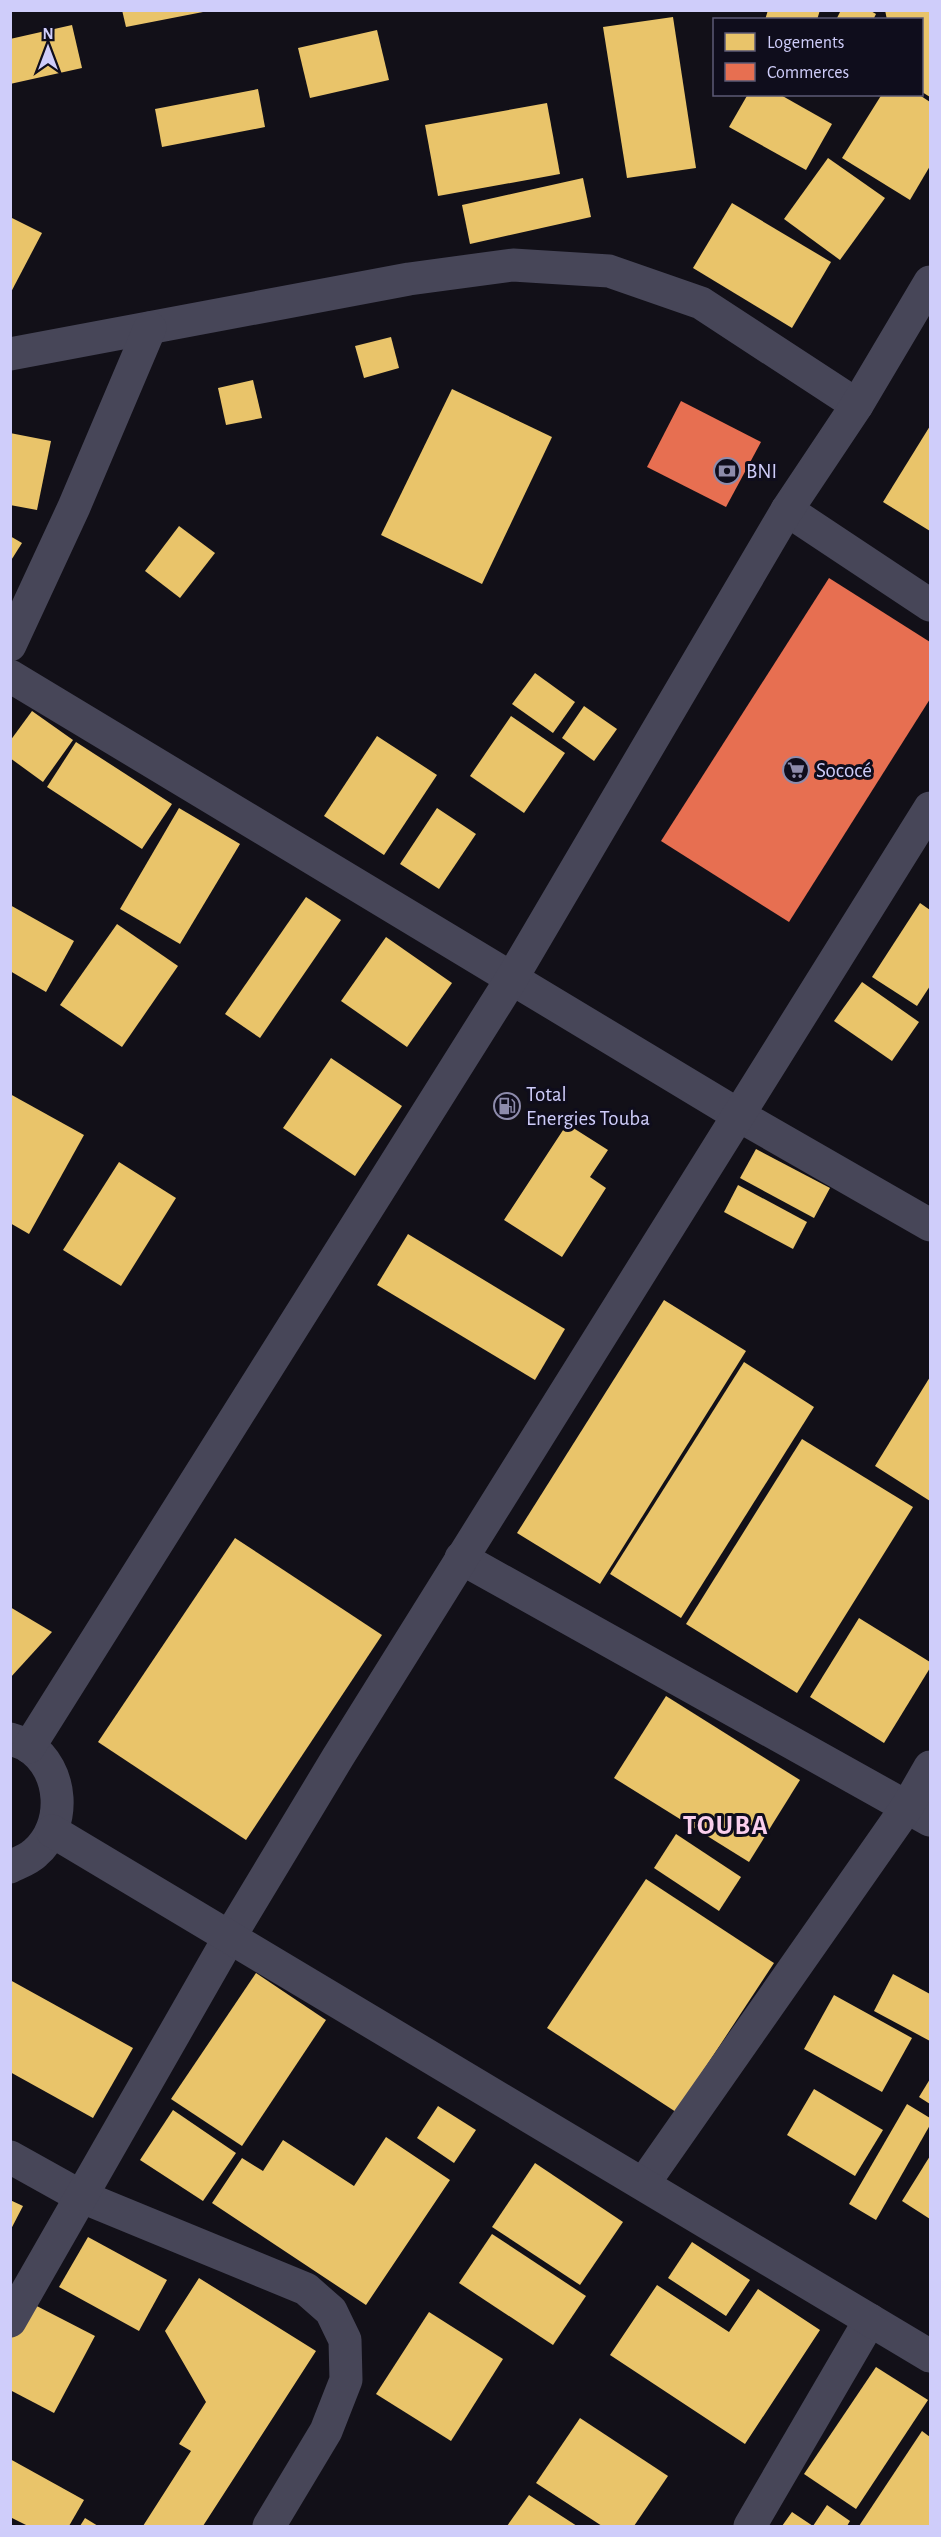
<svg xmlns="http://www.w3.org/2000/svg" width="941" height="2537" font-family="'Alegreya Sans',sans-serif">
	<rect width="100%" height="100%" fill="#121018"/>
	<!-- homes -->
	<g fill="#e9c46a">
		<path d="M 122,10 L 203,10 L 203,12 L 126,27 Z"/>
		<path d="M 768,10 L 820,10 L 817,20 L 765,20 Z"/>
		<path d="M 841,10 L 869,10 L 876,14 L 873,20 L 836,20 Z"/>
		<path d="M 885,10 L 930,10 L 930,97 L 922,92 L 922,20 L 887,20 Z"/>
		<path d="M 673,17 L 696,168 L 627,178 L 603,27 Z"/>
		<path d="M 72,25 L 82,68 L 10,84 L 10,39 Z"/>
		<path d="M 377,30 L 389,80 L 310,98 L 298,48 Z"/>
		<path d="M 258,89 L 265,127 L 162,147 L 155,109 Z"/>
		<path d="M 748,94 L 779,94 L 832,124 L 806,170 L 729,127 Z"/>
		<path d="M 882,94 L 918,94 L 930,102 L 930,166 L 910,200 L 842,158 Z"/>
		<path d="M 547,103 L 560,174 L 438,196 L 425,125 Z"/>
		<path d="M 828,158 L 885,198 L 840,260 L 784,219 Z"/>
		<path d="M 583,178 L 591,217 L 470,244 L 462,205 Z"/>
		<path d="M 732,203 L 831,262 L 792,328 L 693,268 Z"/>
		<path d="M 10,217 L 42,233 L 10,294 Z"/>
		<path d="M 391,337 L 399,368 L 364,378 L 355,346 Z"/>
		<path d="M 253,380 L 262,418 L 226,425 L 218,388 Z"/>
		<path d="M 452,389 L 552,437 L 482,584 L 381,535 Z"/>
		<path d="M 930,426 L 930,531 L 883,502 Z"/>
		<path d="M 10,433 L 51,441 L 37,510 L 10,505 Z"/>
		<path d="M 179,526 L 215,553 L 180,598 L 145,571 Z"/>
		<path d="M 10,536 L 22,543 L 10,562 Z"/>
		<path d="M 535,673 L 575,702 L 553,733 L 512,704 Z"/>
		<path d="M 584,706 L 617,729 L 594,761 L 562,738 Z"/>
		<path d="M 32,711 L 73,740 L 43,782 L 10,758 L 10,741 Z"/>
		<path d="M 511,716 L 565,753 L 524,813 L 470,776 Z"/>
		<path d="M 377,736 L 437,775 L 384,855 L 324,816 Z"/>
		<path d="M 76,742 L 172,804 L 142,849 L 47,787 Z"/>
		<path d="M 179,808 L 240,844 L 180,944 L 120,909 Z"/>
		<path d="M 437,808 L 476,834 L 439,889 L 400,864 Z"/>
		<path d="M 306,897 L 341,920 L 260,1038 L 225,1014 Z"/>
		<path d="M 920,903 L 930,910 L 930,986 L 917,1006 L 872,977 Z"/>
		<path d="M 10,905 L 74,941 L 46,992 L 10,971 Z"/>
		<path d="M 117,924 L 178,966 L 122,1047 L 60,1005 Z"/>
		<path d="M 386,937 L 452,983 L 407,1047 L 341,1001 Z"/>
		<path d="M 862,982 L 919,1022 L 892,1061 L 834,1021 Z"/>
		<path d="M 331,1058 L 402,1106 L 355,1176 L 283,1128 Z"/>
		<path d="M 10,1094 L 84,1135 L 29,1234 L 10,1223 Z"/>
		<path d="M 567,1124 L 608,1150 L 590,1177 L 606,1188 L 562,1257 L 504,1220 Z"/>
		<path d="M 756,1149 L 830,1188 L 814,1218 L 740,1178 Z"/>
		<path d="M 119,1162 L 176,1198 L 121,1286 L 63,1250 Z"/>
		<path d="M 738,1185 L 807,1222 L 793,1249 L 724,1212 Z"/>
		<path d="M 408,1234 L 565,1329 L 535,1380 L 377,1285 Z"/>
		<path d="M 664,1300 L 746,1351 L 600,1584 L 517,1533 Z"/>
		<path d="M 744,1362 L 814,1407 L 681,1618 L 610,1574 Z"/>
		<path d="M 930,1377 L 930,1501 L 875,1466 Z"/>
		<path d="M 802,1439 L 913,1507 L 797,1693 L 686,1624 Z"/>
		<path d="M 235,1538 L 382,1635 L 246,1840 L 98,1742 Z"/>
		<path d="M 10,1607 L 52,1632 L 10,1678 Z"/>
		<path d="M 859,1618 L 930,1662 L 930,1668 L 884,1743 L 810,1697 Z"/>
		<path d="M 666,1696 L 800,1780 L 749,1862 L 614,1778 Z"/>
		<path d="M 676,1834 L 741,1877 L 719,1911 L 654,1868 Z"/>
		<path d="M 646,1879 L 774,1963 L 676,2112 L 547,2028 Z"/>
		<path d="M 256,1973 L 326,2020 L 242,2146 L 171,2099 Z"/>
		<path d="M 893,1974 L 930,1994 L 930,2041 L 874,2011 Z"/>
		<path d="M 10,1980 L 133,2048 L 93,2118 L 10,2072 Z"/>
		<path d="M 834,1995 L 912,2038 L 882,2092 L 804,2049 Z"/>
		<path d="M 930,2079 L 930,2104 L 919,2097 Z"/>
		<path d="M 814,2089 L 883,2130 L 855,2176 L 787,2135 Z"/>
		<path d="M 907,2104 L 930,2118 L 930,2125 L 876,2220 L 849,2204 Z"/>
		<path d="M 438,2106 L 476,2130 L 454,2163 L 417,2138 Z"/>
		<path d="M 173,2110 L 236,2153 L 203,2201 L 140,2160 Z"/>
		<path d="M 386,2137 L 450,2180 L 366,2305 L 212,2203 L 242,2158 L 263,2171 L 283,2140 L 354,2186 Z"/>
		<path d="M 930,2156 L 930,2219 L 902,2201 Z"/>
		<path d="M 535,2163 L 623,2222 L 580,2285 L 492,2227 Z"/>
		<path d="M 10,2200 L 23,2206 L 10,2231 Z"/>
		<path d="M 492,2234 L 586,2296 L 553,2345 L 459,2283 Z"/>
		<path d="M 88,2237 L 167,2280 L 139,2331 L 59,2287 Z"/>
		<path d="M 692,2242 L 750,2280 L 726,2316 L 668,2278 Z"/>
		<path d="M 199,2278 L 316,2351 L 203,2526 L 143,2526 L 191,2451 L 179,2444 L 206,2402 L 165,2331 Z"/>
		<path d="M 657,2285 L 729,2332 L 758,2289 L 820,2330 L 745,2444 L 610,2355 Z"/>
		<path d="M 27,2301 L 95,2336 L 54,2413 L 10,2390 L 10,2330 Z"/>
		<path d="M 429,2312 L 503,2359 L 451,2441 L 376,2394 Z"/>
		<path d="M 876,2367 L 928,2400 L 856,2509 L 804,2474 Z"/>
		<path d="M 580,2418 L 668,2476 L 634,2526 L 602,2526 L 536,2483 Z"/>
		<path d="M 922,2431 L 930,2437 L 930,2526 L 859,2526 Z"/>
		<path d="M 10,2459 L 84,2500 L 69,2526 L 28,2526 L 10,2517 Z"/>
		<path d="M 529,2495 L 577,2526 L 507,2526 Z"/>
		<path d="M 827,2505 L 850,2521 L 847,2526 L 782,2526 L 792,2512 L 813,2526 Z"/>
		<path d="M 85,2518 L 98,2526 L 80,2526 Z"/>
	</g>
	<!-- shops -->
	<g fill="#e76f51">
		<path d="M 681,401 L 761,442 L 726,507 L 647,467 Z"/>
		<path d="M 829,578 L 930,642 L 930,699 L 789,922 L 661,841 Z"/>
	</g>
	<g fill="none" stroke-linecap="round" stroke-linejoin="round">
		<!-- minor -->
		<g stroke="#474658" stroke-width="33">
			<path d="M 10,354 L 409,279 L 513,265 L 609,271 L 701,303 L 857,405"/>
			<path d="M 787,510 L 930,605"/>
			<path d="M 10,645 L 74,507 L 150,328"/>
			<path d="M 10,676 L 740,1116 L 930,1225"/>
			<path d="M 461,1558 L 930,1820"/>
			<path d="M 10,2157 L 80,2196 L 306,2289 L 331,2311 L 345,2340 L 346,2380 L 326,2431 L 269,2526"/>
			<path d="M 644,2183 L 907,1807 L 930,1767"/>
			<path d="M 10,2321 L 229,1938 L 338,1757 L 930,808"/>
			<path d="M 750,2526 L 870,2320"/>
		</g>
		<!-- tertiary -->
		<g stroke="#474658" stroke-width="33">
			<path d="M 10,1739 C 16,1741 23,1743 28,1746 C 64,1769 67,1826 35,1853 C 29,1859 18,1863 10,1867"/>
			<path d="M 29,1747 L 512,978 L 787,510 L 857,405 L 930,282"/>
			<path d="M 52,1831 L 930,2356"/>
		</g>
	</g>
	<!-- icons -->
	<defs>
		<symbol id="bank-ring" viewBox="-11 -11 22 22"><circle r="9.5" fill="#0f0d1c" stroke="#8d8bab" stroke-width="1.5"/><path d="M-6-4H6V4H-6ZM0-2.3a2.3 2.3 0 1 0 0 4.6a2.3 2.3 0 1 0 0-4.6Z" fill="#8d8bab"/></symbol>
		<symbol id="supermarket-ring" viewBox="-11 -11 22 22"><circle r="9.5" fill="#0f0d1c" stroke="#8d8bab" stroke-width="1.5"/><path d="M-6-5.5h2.5l.6 2H6L4.5 2H-2.5L-4.4-4H-6ZM-1.5 3.2a1.3 1.3 0 1 0 .1 0ZM3 3.2a1.3 1.3 0 1 0 .1 0Z" fill="#8d8bab"/></symbol>
		<symbol id="fuel-ring" viewBox="-11 -11 22 22"><circle r="9.5" fill="#0f0d1c" stroke="#8d8bab" stroke-width="1.5"/><path d="M-5.5-6h7V0h2V4h1.3V-2.5L3-4.5l.8-.8L6-3V5H2.5V1h-1V6h-7ZM-4.2-4.7v3.2H.2V-4.7Z" fill="#8d8bab"/></symbol>
	</defs>
	<g fill-rule="evenodd">
		<use href="#bank-ring" x="712" y="456" width="30" height="30"/>
		<use href="#supermarket-ring" x="781" y="755" width="30" height="30"/>
		<use href="#fuel-ring" x="492" y="1091" width="30" height="30"/>
	</g>
	<g text-anchor="middle" stroke-width="6" stroke-linejoin="round" paint-order="stroke">
		<!-- poi labels -->
		<g font-size="21" fill="#cfcdfa" stroke="#0f0d1c" text-anchor="start">
			<text x="746" y="478">BNI</text>
			<text x="816" y="777">Sococé</text>
			<text x="526" y="1101">Total<tspan x="526" dy="24">Energies Touba</tspan></text>
		</g>
		<!-- district labels -->
		<g font-size="27" font-weight="bold" letter-spacing="1.5" fill="#facfed" stroke="#0f0d1c">
			<text x="726" y="1834">TOUBA</text>
		</g>
	</g>
	<!-- border -->
	<rect width="941" height="2537" fill="none" stroke="#cfcdfa" stroke-width="24"/>
	<!-- legend -->
	<rect x="713" y="18" width="210" height="78" fill="#0f0d1c" stroke="#5c5a75" stroke-width="1.5"/>
	<rect x="725" y="33" width="30" height="18" fill="#e9c46a" stroke="#5c5a75" stroke-width="1.5"/>
	<text x="767" y="48" font-size="18" fill="#cfcdfa">Logements</text>
	<rect x="725" y="63" width="30" height="18" fill="#e76f51" stroke="#5c5a75" stroke-width="1.5"/>
	<text x="767" y="78" font-size="18" fill="#cfcdfa">Commerces</text>
	<!-- north arrow -->
	<g transform="translate(48 48)" stroke="#0f0d1c" stroke-width="4.5" paint-order="stroke">
	<path d="M0-4.5L10 22L0 15L-10 22Z" fill="#cfcdfa"/>
	<text y="-9" font-size="16" font-weight="bold" text-anchor="middle" fill="#cfcdfa">N</text>
	</g>
</svg>
